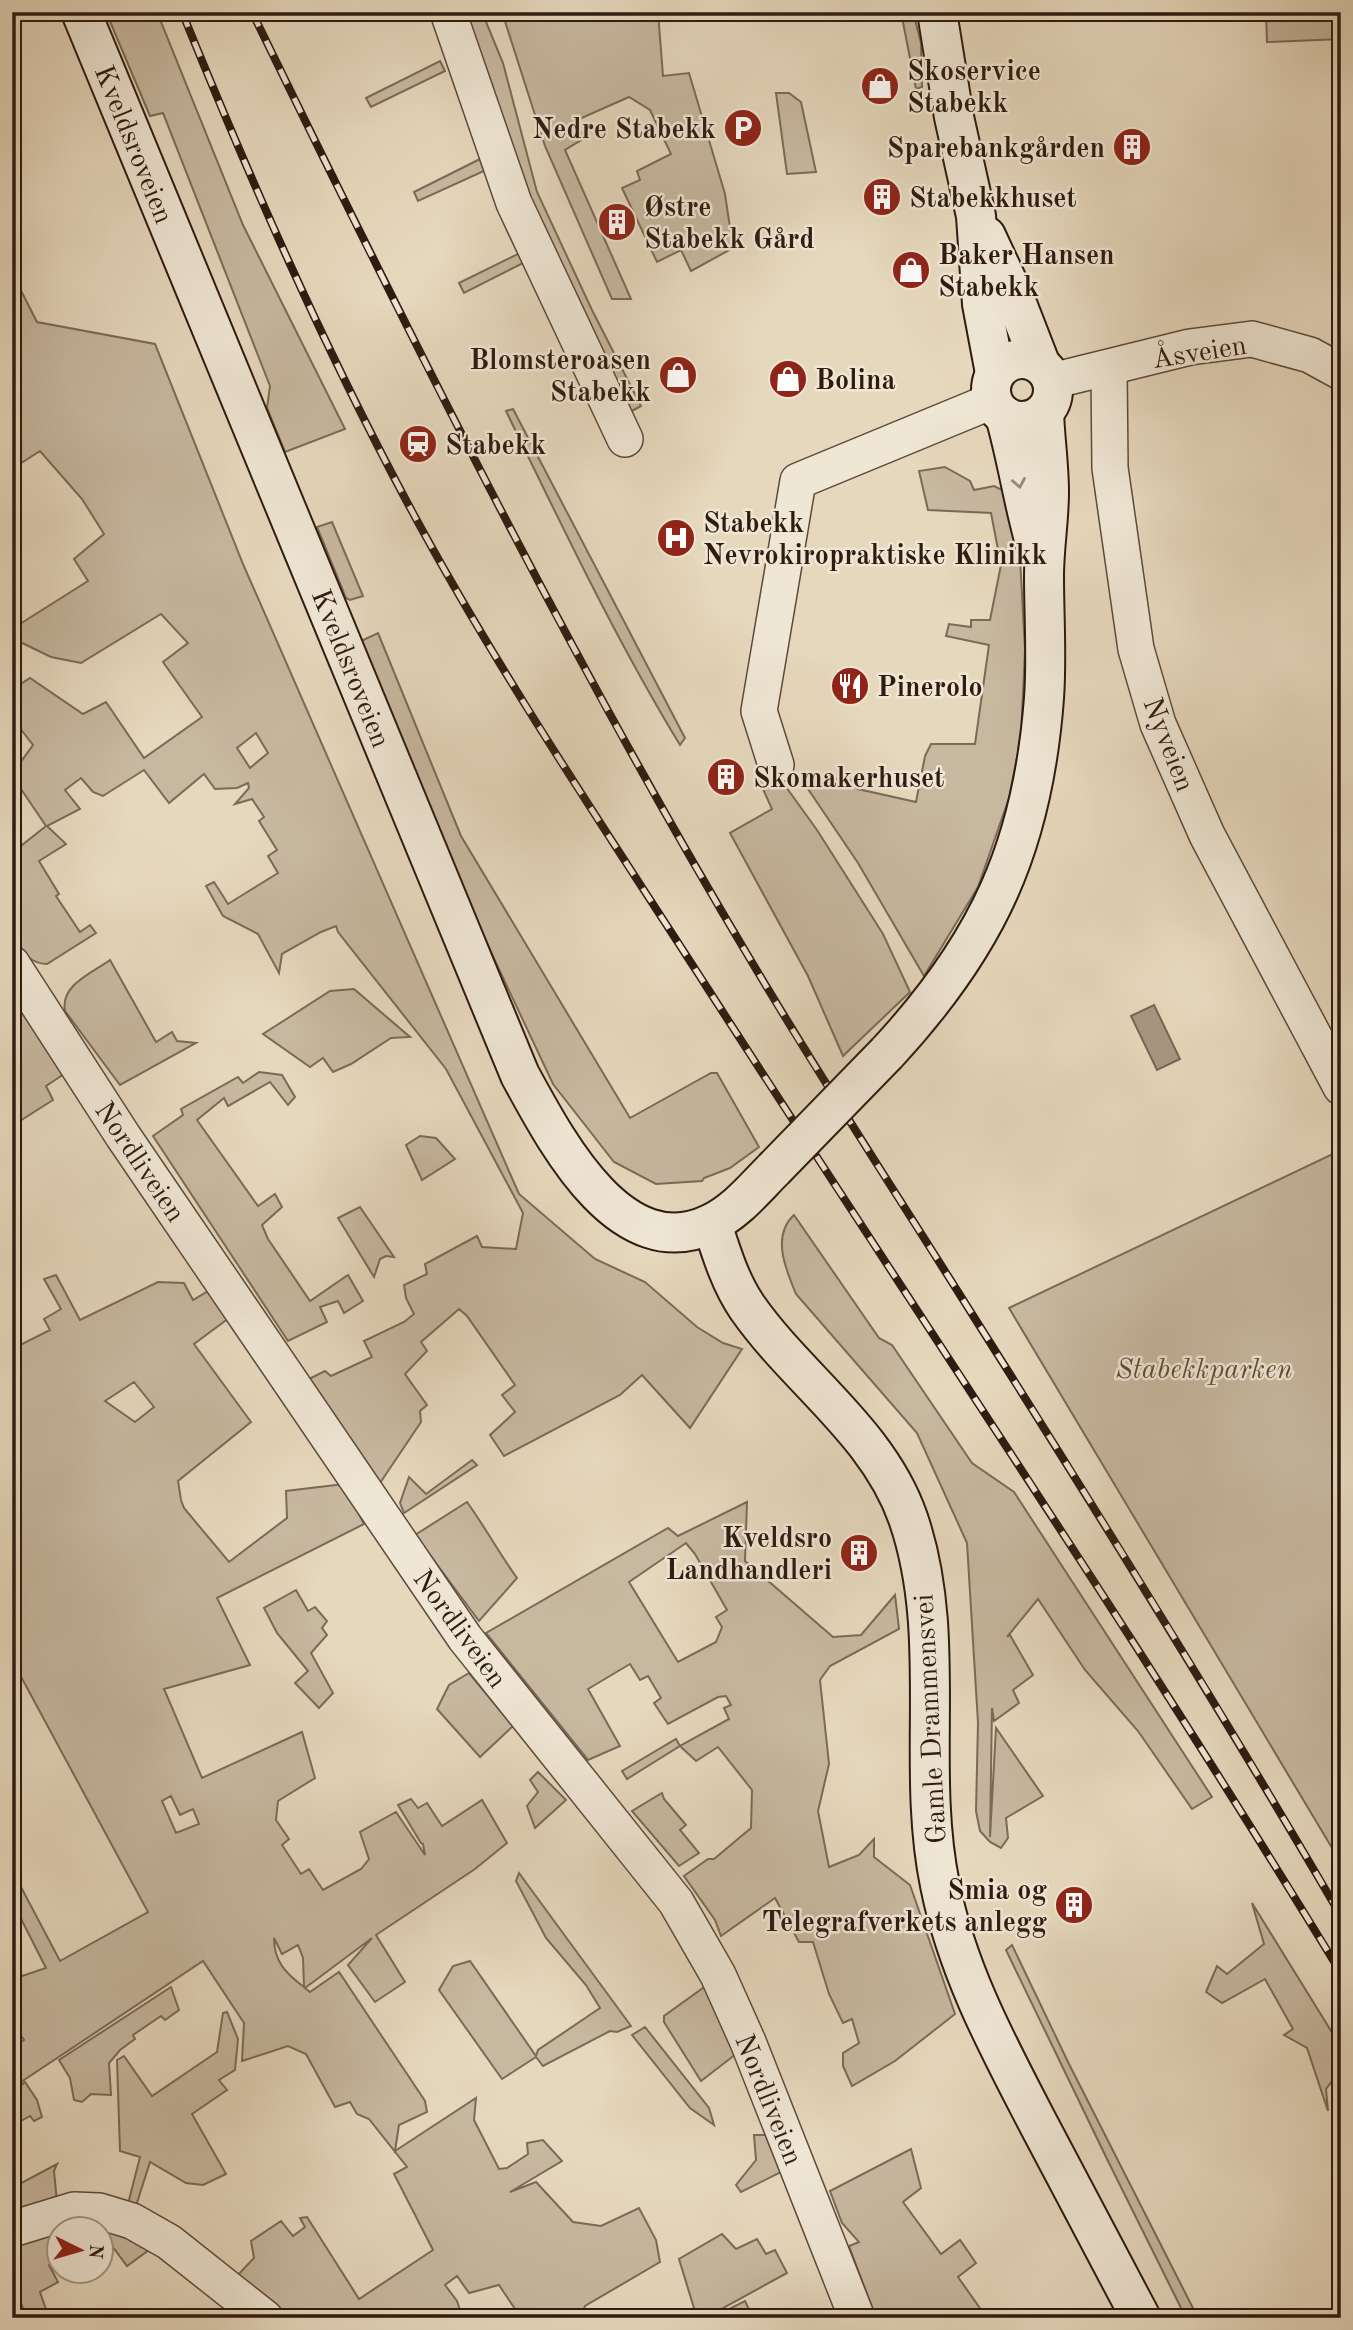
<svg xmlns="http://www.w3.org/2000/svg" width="1353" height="2330" font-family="'Old Standard TT',serif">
	<rect width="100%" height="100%" fill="#e6d8bd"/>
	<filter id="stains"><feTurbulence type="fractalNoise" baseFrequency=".00286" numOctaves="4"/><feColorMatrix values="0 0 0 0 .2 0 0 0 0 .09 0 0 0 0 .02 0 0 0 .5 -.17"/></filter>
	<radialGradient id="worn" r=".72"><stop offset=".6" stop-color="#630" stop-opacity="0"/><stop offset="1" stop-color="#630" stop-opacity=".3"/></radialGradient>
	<!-- green -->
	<g fill="#c7b8a0" stroke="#7a6a58" stroke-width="2" fill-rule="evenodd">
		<path d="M 106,12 L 157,12 L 243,225 L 345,429 L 285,452 L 267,408 L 270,386 L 163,113 L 150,116 Z"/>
		<path d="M 467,12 L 482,12 L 503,63 L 537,192 L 592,310 L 641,406 L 630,412 L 527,203 Z"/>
		<path d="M 502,12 L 658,12 L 663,76 L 689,73 L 725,194 L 733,248 L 691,271 L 681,250 L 657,262 L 622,188 L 640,180 L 637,171 L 671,154 L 650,110 L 629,97 L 577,120 L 583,139 L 565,150 L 631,299 L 612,299 L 545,146 Z"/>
		<path d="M 901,12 L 913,12 L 921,43 L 922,87 L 916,89 Z"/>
		<path d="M 1266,12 L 1341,12 L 1341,39 L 1267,42 Z"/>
		<path d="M 440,61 L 445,71 L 371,107 L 366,98 Z"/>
		<path d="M 776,93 L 789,93 L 801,102 L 816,172 L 787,174 Z"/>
		<path d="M 480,159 L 484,171 L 418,201 L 414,192 Z"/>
		<path d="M 520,253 L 525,262 L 464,293 L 459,283 Z"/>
		<path d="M 12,273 L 37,322 L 155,344 L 243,564 L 519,1194 L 595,1259 L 645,1282 L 697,1327 L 723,1343 L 742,1349 L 690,1428 L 642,1375 L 620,1395 L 504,1456 L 490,1435 L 515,1412 L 502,1395 L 515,1385 L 467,1316 L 459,1309 L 421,1342 L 427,1351 L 405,1374 L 427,1405 L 420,1411 L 421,1422 L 378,1486 L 309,1379 L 325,1371 L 331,1376 L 372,1357 L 364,1341 L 404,1322 L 414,1314 L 406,1298 L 404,1285 L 427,1274 L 425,1264 L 477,1236 L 482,1247 L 516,1249 L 523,1213 L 446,1069 L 338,932 L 336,926 L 321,932 L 282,954 L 279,973 L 258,934 L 223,916 L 206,886 L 214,882 L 228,904 L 278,873 L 268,856 L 277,850 L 259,821 L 264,817 L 252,799 L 235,804 L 249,788 L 248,783 L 237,788 L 215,789 L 204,774 L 169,803 L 144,770 L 103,796 L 93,792 L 81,778 L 65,790 L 80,809 L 47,826 L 66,844 L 39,861 L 59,894 L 56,896 L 80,932 L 90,925 L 96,933 L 47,964 C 31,964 20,951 14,938 C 9,928 12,849 12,832 L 22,845 L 46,826 L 21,789 L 12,794 L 12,774 L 33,745 L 12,718 L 12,680 L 19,685 L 30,678 L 83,714 L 106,702 L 144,758 L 202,717 L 163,662 L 188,643 L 161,614 L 81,663 L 51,657 L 12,638 L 12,629 L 88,581 L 74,559 L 104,534 L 82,499 L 40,451 L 12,469 ZM 256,733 L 268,753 L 250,768 L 237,748 Z"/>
		<path d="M 513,409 L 685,738 L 680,745 C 615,638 561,524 506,411 Z"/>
		<path d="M 945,467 L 970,481 L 974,490 L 994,486 L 1010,494 L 1020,557 L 1025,650 L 1021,737 L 1009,798 L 978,887 L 924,976 L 858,863 L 804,783 L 823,777 L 853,781 L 858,789 L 916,802 L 925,756 L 931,744 L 975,744 L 989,645 L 946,636 L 949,624 L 971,627 L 971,620 L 990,620 L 1001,565 L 991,513 L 928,510 L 919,471 Z"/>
		<path d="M 332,522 L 363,596 L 350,600 L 346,598 L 317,527 Z"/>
		<path d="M 378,633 L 461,836 L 630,1118 L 711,1073 L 717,1073 L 759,1147 L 730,1168 L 704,1178 L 702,1181 L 656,1184 L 614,1162 L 553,1084 L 467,901 L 361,641 Z"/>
		<path d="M 776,773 L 817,830 L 883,934 L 910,992 L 843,1056 L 808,976 L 730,833 L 772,809 L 759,780 Z"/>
		<path d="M 110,960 L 156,1042 L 172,1032 L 177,1041 L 196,1043 L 120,1085 L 65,1011 C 60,985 92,973 110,960 Z"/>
		<path d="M 354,989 L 410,1037 L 391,1038 L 351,1064 L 333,1072 L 323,1058 L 310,1067 L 263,1034 L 330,991 Z"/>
		<path d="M 12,992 L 64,1074 L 46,1086 L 53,1100 L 12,1126 Z"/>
		<path d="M 259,1072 L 282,1075 L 295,1097 L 288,1105 L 270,1082 L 228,1106 L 224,1098 L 197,1120 L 258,1206 L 275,1194 L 282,1207 L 262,1225 L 268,1239 L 310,1301 L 348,1275 L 363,1301 L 344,1313 L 338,1301 L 320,1307 L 327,1322 L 288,1341 L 153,1136 L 183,1115 L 181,1109 L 238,1077 L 243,1083 Z"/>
		<path d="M 420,1136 L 436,1138 L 455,1159 L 422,1180 L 406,1145 Z"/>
		<path d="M 1341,1150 L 1341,1863 L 1009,1308 Z"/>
		<path d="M 360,1207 L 394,1257 L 386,1256 L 380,1259 L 374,1277 L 338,1218 Z"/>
		<path d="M 794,1215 L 879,1338 L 892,1345 L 972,1463 L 1014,1492 L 1212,1797 L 1192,1809 L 1138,1731 L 1085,1670 L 1038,1599 L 1007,1637 L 1010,1635 L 1033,1675 L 1013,1690 L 1019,1703 L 994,1721 L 992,1708 L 990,1837 L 996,1728 L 1043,1796 L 1006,1818 L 1008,1838 L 1001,1848 L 990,1842 L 980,1831 L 976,1811 L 978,1723 L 967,1543 L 917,1433 L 796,1294 C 786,1270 771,1236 794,1215 Z"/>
		<path d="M 56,1275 L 80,1320 L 158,1282 L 184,1283 L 193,1300 L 208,1291 L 229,1318 L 194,1344 L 251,1422 L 178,1481 L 181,1500 L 184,1508 L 229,1562 L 287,1518 L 286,1491 L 344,1484 L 364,1524 L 217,1598 L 250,1665 L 164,1689 L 202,1778 L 302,1732 L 315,1778 L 278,1801 L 276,1820 L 289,1839 L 282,1845 L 301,1874 L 309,1869 L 323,1890 L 361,1869 L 369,1859 L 360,1832 L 396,1812 L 425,1855 L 423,1844 L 421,1843 L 398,1805 L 411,1799 L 418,1808 L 427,1803 L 442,1826 L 482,1800 L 507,1843 L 475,1869 L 376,1935 L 405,1982 L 375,2002 L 348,1965 L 372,1938 L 305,1988 L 310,1992 L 339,1972 L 425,2101 L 427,2112 L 399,2125 L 395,2151 L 476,2098 L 474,2120 L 499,2169 L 507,2168 L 528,2154 L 527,2143 L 543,2140 L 562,2161 L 510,2192 L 536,2182 L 573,2222 L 601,2226 L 639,2208 L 656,2240 L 660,2262 L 585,2306 L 582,2314 L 584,2318 L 521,2318 L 499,2285 L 469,2293 L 457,2276 L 445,2285 L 457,2301 L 460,2310 L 447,2318 L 289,2318 L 237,2276 L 254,2258 L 251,2241 L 281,2221 L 293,2236 L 305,2227 L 300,2218 L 307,2217 L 359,2299 L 433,2250 L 394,2174 L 407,2167 L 369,2119 L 357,2114 L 350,2102 L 335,2107 L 306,2054 L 288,2046 L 242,2061 L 244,2023 L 203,1961 L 12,2088 L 12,2047 L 24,2040 L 12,2022 L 12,1957 L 22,1976 L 46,1968 L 12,1901 L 12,1870 L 60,1961 L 148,1912 L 12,1660 L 12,1573 L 17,1570 L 12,1559 L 12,1349 L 50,1330 L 44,1319 L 61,1309 L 44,1279 ZM 134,1382 L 154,1407 L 135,1422 L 105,1401 ZM 171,1796 L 180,1815 L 193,1809 L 199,1824 L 176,1833 L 162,1801 ZM 274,1938 L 282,1954 L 298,1945 L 303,1958 L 304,1987 C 285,1973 274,1961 274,1938 Z"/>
		<path d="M 472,1460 L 477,1465 L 404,1513 L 400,1503 L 409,1477 L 426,1494 Z"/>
		<path d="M 467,1502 C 485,1527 499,1553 517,1578 L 479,1621 L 415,1535 Z"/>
		<path d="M 747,1502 L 745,1561 L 833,1637 L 861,1635 L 895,1595 L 899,1629 L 830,1666 L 820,1680 L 829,1764 L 818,1811 L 829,1867 L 859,1855 L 874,1839 L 874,1857 L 910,1885 L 955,2014 L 895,2061 L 852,2086 L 843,2066 L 843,2053 L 859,2043 L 852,2019 L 843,2023 L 829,1994 L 813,1942 L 799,1942 L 775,1898 L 721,1936 L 715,1920 L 684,1876 L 708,1859 L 714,1859 L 751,1828 L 752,1790 L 718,1747 L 696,1761 L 680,1746 L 627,1779 L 622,1771 L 676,1739 L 680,1746 L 729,1719 L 724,1708 L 731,1705 L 726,1696 L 718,1697 L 668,1724 L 654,1703 L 661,1698 L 648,1676 L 640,1680 L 630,1664 L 588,1689 L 620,1746 L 588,1760 L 486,1633 L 668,1528 L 678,1536 ZM 686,1543 L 695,1554 L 727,1610 L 716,1617 L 722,1627 L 716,1642 L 678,1662 L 629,1582 Z"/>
		<path d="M 296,1590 L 308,1611 L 315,1607 L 327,1621 L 322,1628 L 327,1635 L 311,1653 L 333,1693 L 319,1708 L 295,1683 L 308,1671 L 277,1633 L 264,1608 Z"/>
		<path d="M 469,1673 L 513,1726 L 480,1757 L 437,1709 L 449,1685 Z"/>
		<path d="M 538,1772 L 566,1800 L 535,1828 L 527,1806 L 538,1792 L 530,1780 Z"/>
		<path d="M 662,1793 L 664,1799 L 686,1825 L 680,1830 L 699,1853 L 679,1866 L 632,1811 Z"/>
		<path d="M 519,1873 L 631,2026 L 617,2032 L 610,2031 L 543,2066 L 536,2057 L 502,2079 L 439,1990 L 453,1966 L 470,1961 L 536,2056 L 538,2050 L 600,2008 L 586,1985 L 546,1938 L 516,1881 Z"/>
		<path d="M 1252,1903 L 1341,2047 L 1341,2080 L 1333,2080 L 1326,2089 L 1328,2111 L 1307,2048 L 1284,2035 L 1293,2029 L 1265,1979 L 1222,2003 L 1206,1992 L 1217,1966 L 1227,1974 L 1264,1944 Z"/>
		<path d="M 1012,1945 L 1069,2064 L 1198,2318 L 1186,2318 L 1107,2159 L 1006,1950 Z"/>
		<path d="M 710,1986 L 736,2054 L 701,2081 L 664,2022 L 664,2016 L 703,1988 Z"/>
		<path d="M 171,1987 L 179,2010 L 165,2020 L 161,2016 L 133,2035 L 135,2039 L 120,2050 L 109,2063 L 111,2095 L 91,2094 L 82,2102 L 74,2100 L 70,2078 L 59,2060 Z"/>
		<path d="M 227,2012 L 238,2039 L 235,2070 L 219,2080 L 227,2090 L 192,2114 L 226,2174 L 203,2185 L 186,2183 L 150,2162 L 135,2209 L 128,2204 L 140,2157 L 120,2151 L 117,2060 L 124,2056 L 152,2096 L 217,2052 L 223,2013 Z"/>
		<path d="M 645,2027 L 709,2108 L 714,2125 L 690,2108 L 632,2035 Z"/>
		<path d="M 25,2082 L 37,2100 L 42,2117 L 34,2121 L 30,2116 L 12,2126 L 12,2093 Z"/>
		<path d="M 754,2135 L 767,2135 L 781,2172 L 741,2192 L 736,2185 L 756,2160 Z"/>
		<path d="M 911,2149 L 921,2188 L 903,2202 L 941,2254 L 960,2240 L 976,2263 L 958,2277 L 982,2311 L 990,2318 L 876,2318 L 849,2246 L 859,2242 L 842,2223 L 830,2191 Z"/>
		<path d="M 57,2164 L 54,2171 L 57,2202 L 12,2217 L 12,2185 L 14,2187 Z"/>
		<path d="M 103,2226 L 134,2238 L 149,2250 L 127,2266 L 112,2246 L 102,2250 L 102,2228 L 61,2228 Z"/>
		<path d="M 59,2229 L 59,2259 L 49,2265 L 58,2282 L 40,2292 L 49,2318 L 27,2318 L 12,2280 L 12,2250 L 26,2242 Z"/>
		<path d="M 722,2234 L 736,2249 L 757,2239 L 766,2254 L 775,2250 L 787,2273 L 705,2318 L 697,2318 L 679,2259 Z"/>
		<path d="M 745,2301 L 753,2318 L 711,2318 Z"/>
	</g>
	<!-- water -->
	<path fill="#a79883" stroke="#765" stroke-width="2" d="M 1154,1005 L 1180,1059 L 1157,1070 L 1131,1016 Z"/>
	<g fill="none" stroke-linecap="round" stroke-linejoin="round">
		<defs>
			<g id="street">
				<path d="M 448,12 L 514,203 L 625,439"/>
				<path d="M 1109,369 L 1110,468 L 1136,649 L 1158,724 L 1207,835 L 1341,1087"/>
				<path d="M 1052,381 L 1190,347 L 1252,339 L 1310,355 L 1341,372"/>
				<path d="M 776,765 L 759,711 L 798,481 L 992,401"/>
				<path d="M 12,964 L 123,1136 L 465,1638 L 676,1902 L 718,1975 L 748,2042 L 857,2318"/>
				<path d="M 12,2229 L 74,2210 L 99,2211 L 132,2221 L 169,2242 L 265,2318"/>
			</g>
			<g id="secondary">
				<path d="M 81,12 L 520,1075 C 554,1137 620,1267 710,1224 C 736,1212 755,1188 774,1169"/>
				<path d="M 937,12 L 954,117 L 976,216 L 982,304 L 995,373"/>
				<path d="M 986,236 L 1014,296 L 1040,363"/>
				<circle cx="1022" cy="390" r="31"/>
				<path d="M 1005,416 C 1017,458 1023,501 1035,543"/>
				<path d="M 887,1053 C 988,944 1033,846 1044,698 C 1047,658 1044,617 1044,576 C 1044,548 1049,520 1049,492 C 1049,466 1045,439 1044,413"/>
				<path d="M 712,1224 C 721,1252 730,1282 747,1307 C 797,1379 878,1432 908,1518 C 949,1636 915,1764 940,1885 C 957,1971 999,2048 1039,2125 C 1073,2189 1107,2253 1141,2318"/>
			</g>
		</defs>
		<!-- street casing -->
		<use href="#street" stroke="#5c4a3c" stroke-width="38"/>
		<!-- secondary casing -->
		<use href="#secondary" stroke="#2e1b11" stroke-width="42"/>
		<!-- street -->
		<use href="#street" stroke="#efe6d4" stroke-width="35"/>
		<!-- secondary -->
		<use href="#secondary" stroke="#efe6d4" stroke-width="38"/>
		<defs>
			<g id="rail">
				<path d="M 182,12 C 250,179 322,343 407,502 C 497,670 605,829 708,989 C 919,1317 1138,1640 1341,1973"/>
				<path d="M 252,12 C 408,332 567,653 750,959 C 821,1079 898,1196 972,1314 C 1098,1513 1222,1712 1341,1916"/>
			</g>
		</defs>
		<!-- rail casing -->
		<use href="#rail" stroke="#2e1b11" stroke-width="8"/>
		<!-- rail -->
		<use href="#rail" stroke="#efe6d4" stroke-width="5" stroke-dasharray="16" stroke-linecap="butt"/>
		<defs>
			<path id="secondary-bridge" d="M 774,1169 L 887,1053"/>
		</defs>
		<!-- secondary-bridge casing -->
		<use href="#secondary-bridge" stroke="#2e1b11" stroke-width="42" stroke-linecap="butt"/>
		<!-- secondary-bridge -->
		<use href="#secondary-bridge" stroke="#efe6d4" stroke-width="38"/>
	</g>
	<!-- one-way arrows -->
	<defs><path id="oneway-chevron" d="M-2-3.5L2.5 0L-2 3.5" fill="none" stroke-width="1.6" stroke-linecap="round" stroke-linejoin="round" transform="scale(1.75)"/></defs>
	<use stroke="#988b7c" href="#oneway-chevron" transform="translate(1019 483) rotate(80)"/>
	<!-- icons -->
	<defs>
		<symbol id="shop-disc" viewBox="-11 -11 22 22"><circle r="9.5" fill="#8f2418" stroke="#efe6d4"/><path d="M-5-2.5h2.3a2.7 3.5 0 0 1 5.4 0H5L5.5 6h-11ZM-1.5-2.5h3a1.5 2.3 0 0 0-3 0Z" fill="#fff"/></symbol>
		<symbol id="parking-disc" viewBox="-11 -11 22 22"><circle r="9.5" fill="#8f2418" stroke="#efe6d4"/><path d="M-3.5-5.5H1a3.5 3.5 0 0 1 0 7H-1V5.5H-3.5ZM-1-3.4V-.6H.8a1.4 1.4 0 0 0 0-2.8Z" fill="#fff"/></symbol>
		<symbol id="building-disc" viewBox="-11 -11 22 22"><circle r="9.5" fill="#8f2418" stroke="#efe6d4"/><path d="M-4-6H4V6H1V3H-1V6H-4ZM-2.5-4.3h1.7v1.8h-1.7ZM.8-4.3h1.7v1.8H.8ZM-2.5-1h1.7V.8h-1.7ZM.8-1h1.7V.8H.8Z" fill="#fff"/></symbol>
		<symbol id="station-disc" viewBox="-11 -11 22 22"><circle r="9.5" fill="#8f2418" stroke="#efe6d4"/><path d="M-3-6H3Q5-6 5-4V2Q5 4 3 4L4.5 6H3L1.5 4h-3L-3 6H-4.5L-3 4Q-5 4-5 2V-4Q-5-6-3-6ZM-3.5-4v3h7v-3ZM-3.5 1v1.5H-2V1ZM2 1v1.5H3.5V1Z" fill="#fff"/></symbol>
		<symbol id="hospital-disc" viewBox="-11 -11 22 22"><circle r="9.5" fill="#8f2418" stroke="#efe6d4"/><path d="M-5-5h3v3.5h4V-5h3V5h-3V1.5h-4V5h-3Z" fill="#fff"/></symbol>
		<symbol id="restaurant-disc" viewBox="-11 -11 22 22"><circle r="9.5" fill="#8f2418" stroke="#efe6d4"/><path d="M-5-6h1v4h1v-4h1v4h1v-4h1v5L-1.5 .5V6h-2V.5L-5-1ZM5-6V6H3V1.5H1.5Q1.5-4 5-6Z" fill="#fff"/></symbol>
	</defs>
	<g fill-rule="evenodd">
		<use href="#shop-disc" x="858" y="64" width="44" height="44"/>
		<use href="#parking-disc" x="721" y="106" width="44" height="44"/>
		<use href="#building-disc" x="1110" y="125" width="44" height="44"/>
		<use href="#building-disc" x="860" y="175" width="44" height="44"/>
		<use href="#building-disc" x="595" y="200" width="44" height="44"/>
		<use href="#shop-disc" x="889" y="248" width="44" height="44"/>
		<use href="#shop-disc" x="656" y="353" width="44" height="44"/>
		<use href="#shop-disc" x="766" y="357" width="44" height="44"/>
		<use href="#station-disc" x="396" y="422" width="44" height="44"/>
		<use href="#hospital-disc" x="654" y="516" width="44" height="44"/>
		<use href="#restaurant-disc" x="828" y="664" width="44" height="44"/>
		<use href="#building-disc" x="704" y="755" width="44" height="44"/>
		<use href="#building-disc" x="837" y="1531" width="44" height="44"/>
		<use href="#building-disc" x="1052" y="1883" width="44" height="44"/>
	</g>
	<g text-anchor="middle" stroke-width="5" stroke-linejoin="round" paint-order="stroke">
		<!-- poi labels -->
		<g font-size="28" font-weight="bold" fill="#2e1b11" stroke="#efe6d4" text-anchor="start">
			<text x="907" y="80">Skoservice<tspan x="907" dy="32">Stabekk</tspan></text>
			<text x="716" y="138" text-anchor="end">Nedre Stabekk</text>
			<text x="1105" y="157" text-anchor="end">Sparebankgården</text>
			<text x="909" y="207">Stabekkhuset</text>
			<text x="644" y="216">Østre<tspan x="644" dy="32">Stabekk Gård</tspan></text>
			<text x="938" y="264">Baker Hansen<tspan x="938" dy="32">Stabekk</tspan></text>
			<text x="651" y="369" text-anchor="end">Blomsteroasen<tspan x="651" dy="32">Stabekk</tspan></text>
			<text x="815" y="389">Bolina</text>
			<text x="445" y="454">Stabekk</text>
			<text x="703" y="532">Stabekk<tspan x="703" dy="32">Nevrokiropraktiske Klinikk</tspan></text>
			<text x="877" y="696">Pinerolo</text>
			<text x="753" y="787">Skomakerhuset</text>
			<text x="832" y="1547" text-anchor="end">Kveldsro<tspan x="832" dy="32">Landhandleri</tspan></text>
			<text x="1047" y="1899" text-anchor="end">Smia og<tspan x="1047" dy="32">Telegrafverkets anlegg</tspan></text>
		</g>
		<!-- street labels -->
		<g font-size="28" fill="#2e1b11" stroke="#efe6d4">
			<text transform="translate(135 144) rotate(68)" y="10">Kveldsroveien</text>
			<text transform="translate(1199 351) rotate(-9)" y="10">Åsveien</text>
			<text transform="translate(352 668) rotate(68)" y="10">Kveldsroveien</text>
			<text transform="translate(1170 744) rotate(69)" y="10">Nyveien</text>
			<text transform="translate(141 1161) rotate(56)" y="10">Nordliveien</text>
			<text transform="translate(461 1628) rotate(54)" y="10">Nordliveien</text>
			<text transform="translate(929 1719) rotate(-93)" y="10">Gamle Drammensvei</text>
			<text transform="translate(770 2099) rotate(68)" y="10">Nordliveien</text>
		</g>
		<!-- park labels -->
		<g font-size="28" font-style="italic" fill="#5c4a3c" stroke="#efe6d4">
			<text x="1204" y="1378">Stabekkparken</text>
		</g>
	</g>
	<!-- margin -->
	<rect width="1353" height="2330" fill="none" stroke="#e6d8bd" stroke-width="42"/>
	<rect x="14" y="14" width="1325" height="2302" fill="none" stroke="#2e1b11" stroke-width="3.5"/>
	<rect x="21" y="21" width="1311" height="2288" fill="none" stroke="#2e1b11" stroke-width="2"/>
	<!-- north arrow -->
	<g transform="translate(80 2250) rotate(95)"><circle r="33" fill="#efe6d4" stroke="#a29586" stroke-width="2"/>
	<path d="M0-5L12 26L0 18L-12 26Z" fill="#8f2418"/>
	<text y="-10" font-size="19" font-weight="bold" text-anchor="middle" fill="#2e1b11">N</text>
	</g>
	<rect width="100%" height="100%" filter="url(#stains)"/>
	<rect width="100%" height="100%" fill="url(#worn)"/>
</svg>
